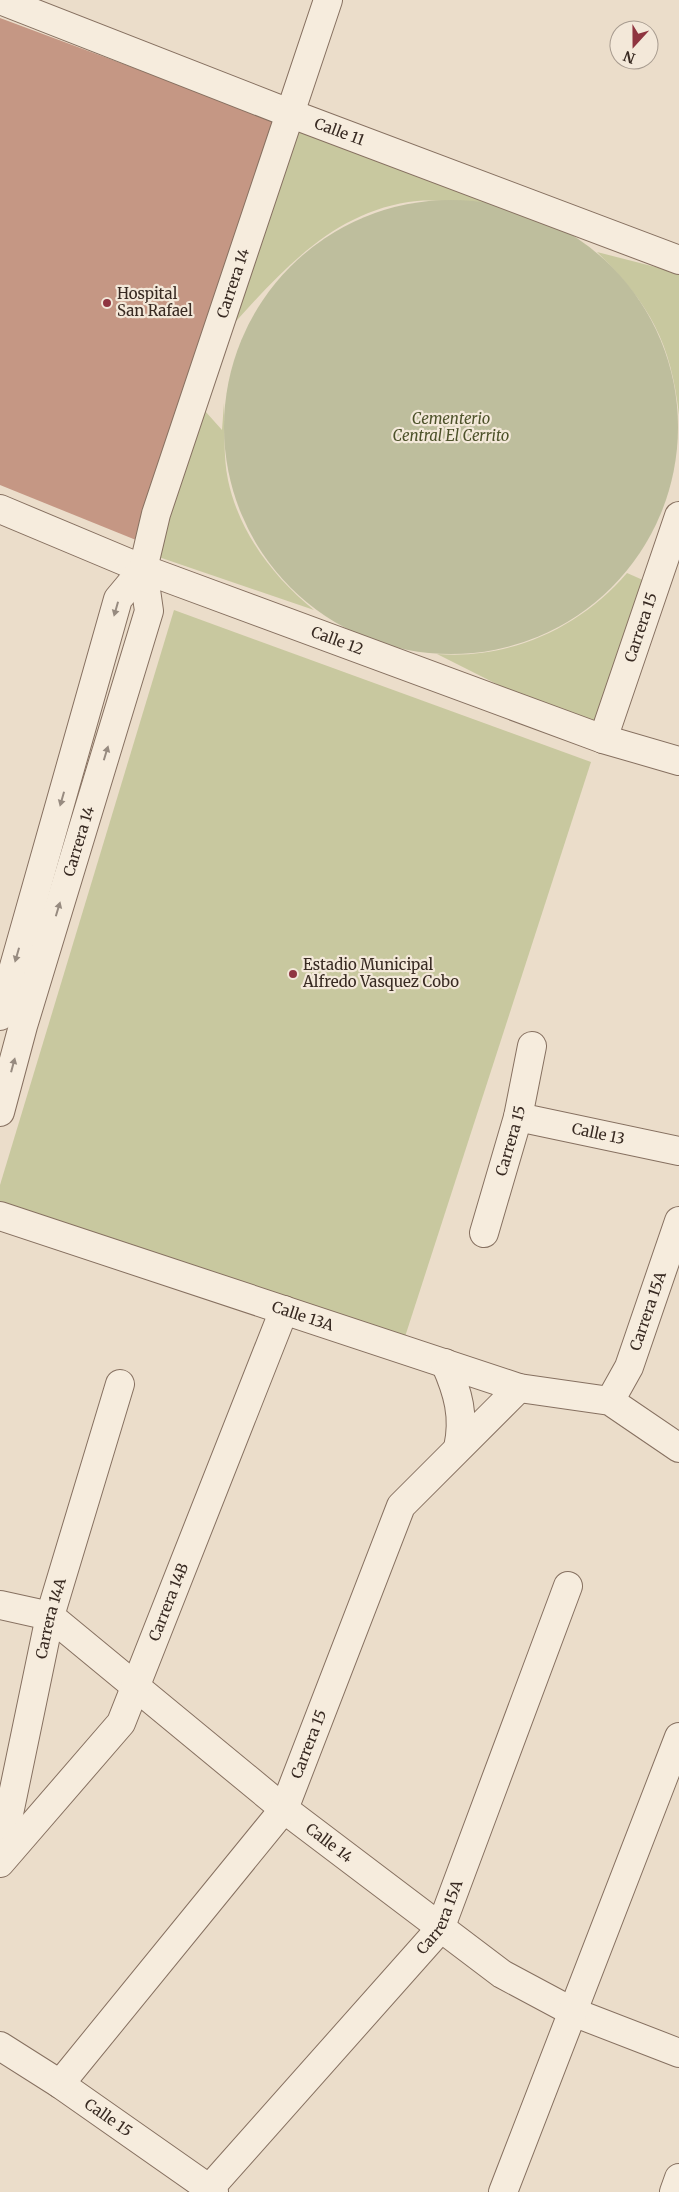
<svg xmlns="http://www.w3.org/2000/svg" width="679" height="2192" font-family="Merriweather,serif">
	<rect width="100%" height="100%" fill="#ebddca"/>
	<!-- green -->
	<g fill="#c8c89f">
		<path d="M 293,119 L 497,205 C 471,204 442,199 417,201 C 329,210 274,280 219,340 Z"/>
		<path d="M 597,252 L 679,273 L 679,415 C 671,342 649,303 597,252 Z"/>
		<path d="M 197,402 L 222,430 L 224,403 C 225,427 223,456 228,480 C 239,532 273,577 314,610 L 147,553 Z"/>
		<path d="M 627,573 L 652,584 L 600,736 L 437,654 C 509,660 580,628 627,573 Z"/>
		<path d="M 174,610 L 591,762 L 402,1346 L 0,1218 L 0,1185 Z"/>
	</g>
	<!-- cemetery -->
	<circle fill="#bebe9d" cx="451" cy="427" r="227"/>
	<!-- building -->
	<path fill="#c59784" d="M 0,18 L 276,121 L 136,540 L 0,485 Z"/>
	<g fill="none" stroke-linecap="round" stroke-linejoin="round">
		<defs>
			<g id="pedestrian">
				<path id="s1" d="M 603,739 L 679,516"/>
			</g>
			<g id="minor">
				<path id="s2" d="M 0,0 L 289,113 L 679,260"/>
				<path id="s3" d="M 0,509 L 143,569 L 603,739 L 679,761"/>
				<path id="s4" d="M 518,1117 L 679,1151"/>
				<path id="s5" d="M 0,1216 L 519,1388 L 610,1401 L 679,1448"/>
				<path id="s6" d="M 484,1233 L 518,1117 L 532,1046"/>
				<path d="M 445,1363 C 458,1392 465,1417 458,1448"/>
				<path id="s7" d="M 610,1401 L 629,1367 L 679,1221"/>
				<path id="s8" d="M 0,1605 L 50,1616 L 284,1809 L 502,1974 L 573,2012 L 679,2053"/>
				<path id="s9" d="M 0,1857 L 50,1616 L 120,1384"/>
				<path id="s10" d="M 0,1863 L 121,1723 L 284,1310"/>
				<path id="s11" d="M 0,2046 L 60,2084 L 214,2192"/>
				<path id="s12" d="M 60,2084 L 284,1809 L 401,1506 L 519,1388"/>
				<path id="s13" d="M 209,2189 L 440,1929 L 568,1586"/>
				<path d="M 503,2192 L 679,1737"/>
				<path d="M 674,2192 L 679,2178"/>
			</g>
			<g id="tertiary">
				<path d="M 0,1016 L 118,599 L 143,569"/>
				<path id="s14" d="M 0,1112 L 23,1026 L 149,611 L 143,569 L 156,514 L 328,0"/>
			</g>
		</defs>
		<!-- pedestrian casing -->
		<use href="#pedestrian" stroke="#867060" stroke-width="30"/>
		<!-- minor casing -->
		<use href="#minor" stroke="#867060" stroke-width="30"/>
		<!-- tertiary casing -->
		<use href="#tertiary" stroke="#867060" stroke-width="30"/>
		<!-- pedestrian -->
		<use href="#pedestrian" stroke="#f6ecdd" stroke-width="28"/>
		<!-- minor -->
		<use href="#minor" stroke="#f6ecdd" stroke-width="28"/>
		<!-- tertiary -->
		<use href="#tertiary" stroke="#f6ecdd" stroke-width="28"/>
	</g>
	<!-- one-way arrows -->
	<defs><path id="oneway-solid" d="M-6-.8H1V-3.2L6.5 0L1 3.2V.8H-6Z" transform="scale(1.25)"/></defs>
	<g fill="#978b80">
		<use href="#oneway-solid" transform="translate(116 609) rotate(106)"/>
		<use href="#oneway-solid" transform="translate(106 753) rotate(-73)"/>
		<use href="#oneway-solid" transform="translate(62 799) rotate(106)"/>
		<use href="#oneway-solid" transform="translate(58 909) rotate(-73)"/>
		<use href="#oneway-solid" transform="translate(17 955) rotate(106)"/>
		<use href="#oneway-solid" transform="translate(13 1065) rotate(-75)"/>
	</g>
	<!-- markers -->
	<g fill="#8f3540" stroke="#f3e8d9" stroke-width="2">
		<circle cx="107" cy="303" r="5"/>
		<circle cx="293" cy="974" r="5"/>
	</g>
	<g text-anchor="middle" stroke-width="4.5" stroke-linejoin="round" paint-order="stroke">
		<!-- street labels -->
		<g font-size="15" fill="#382a22" stroke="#f3e8d9">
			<text dy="5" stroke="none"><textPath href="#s2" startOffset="364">Calle 11</textPath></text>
			<text dy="5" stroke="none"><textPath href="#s14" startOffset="865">Carrera 14</textPath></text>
			<text dy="5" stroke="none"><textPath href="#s1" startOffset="118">Carrera 15</textPath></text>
			<text dy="5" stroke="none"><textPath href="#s3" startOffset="362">Calle 12</textPath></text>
			<text dy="5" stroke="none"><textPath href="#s14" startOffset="282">Carrera 14</textPath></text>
			<text dy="5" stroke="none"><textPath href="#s4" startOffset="82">Calle 13</textPath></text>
			<text dy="5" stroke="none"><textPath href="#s6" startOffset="96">Carrera 15</textPath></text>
			<text dy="5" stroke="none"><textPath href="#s7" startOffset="98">Carrera 15A</textPath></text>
			<text dy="5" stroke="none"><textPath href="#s5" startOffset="319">Calle 13A</textPath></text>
			<text dy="5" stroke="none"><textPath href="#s10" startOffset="315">Carrera 14B</textPath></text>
			<text dy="5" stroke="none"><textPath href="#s9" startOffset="244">Carrera 14A</textPath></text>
			<text dy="5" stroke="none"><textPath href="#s12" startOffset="424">Carrera 15</textPath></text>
			<text dy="5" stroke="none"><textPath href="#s8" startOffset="411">Calle 14</textPath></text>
			<text dy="5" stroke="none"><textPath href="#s13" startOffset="358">Carrera 15A</textPath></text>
			<text dy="5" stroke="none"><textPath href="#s11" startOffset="130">Calle 15</textPath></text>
		</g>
		<!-- poi labels -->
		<g font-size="15" fill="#382a22" stroke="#f3e8d9" text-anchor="start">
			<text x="117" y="299">Hospital<tspan x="117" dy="17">San Rafael</tspan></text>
			<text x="303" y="970">Estadio Municipal<tspan x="303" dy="17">Alfredo Vasquez Cobo</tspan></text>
		</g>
		<!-- park labels -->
		<g font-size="15" font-style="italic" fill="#4d522a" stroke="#f3e8d9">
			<text x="451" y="424">Cementerio<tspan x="451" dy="17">Central El Cerrito</tspan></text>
		</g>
	</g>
	<!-- north arrow -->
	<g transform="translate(634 45) rotate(201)"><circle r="24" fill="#f3e8d9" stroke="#a89c90"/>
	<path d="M0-4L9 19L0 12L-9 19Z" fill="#8f3540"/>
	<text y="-8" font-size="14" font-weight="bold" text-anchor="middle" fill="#382a22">N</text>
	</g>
</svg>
